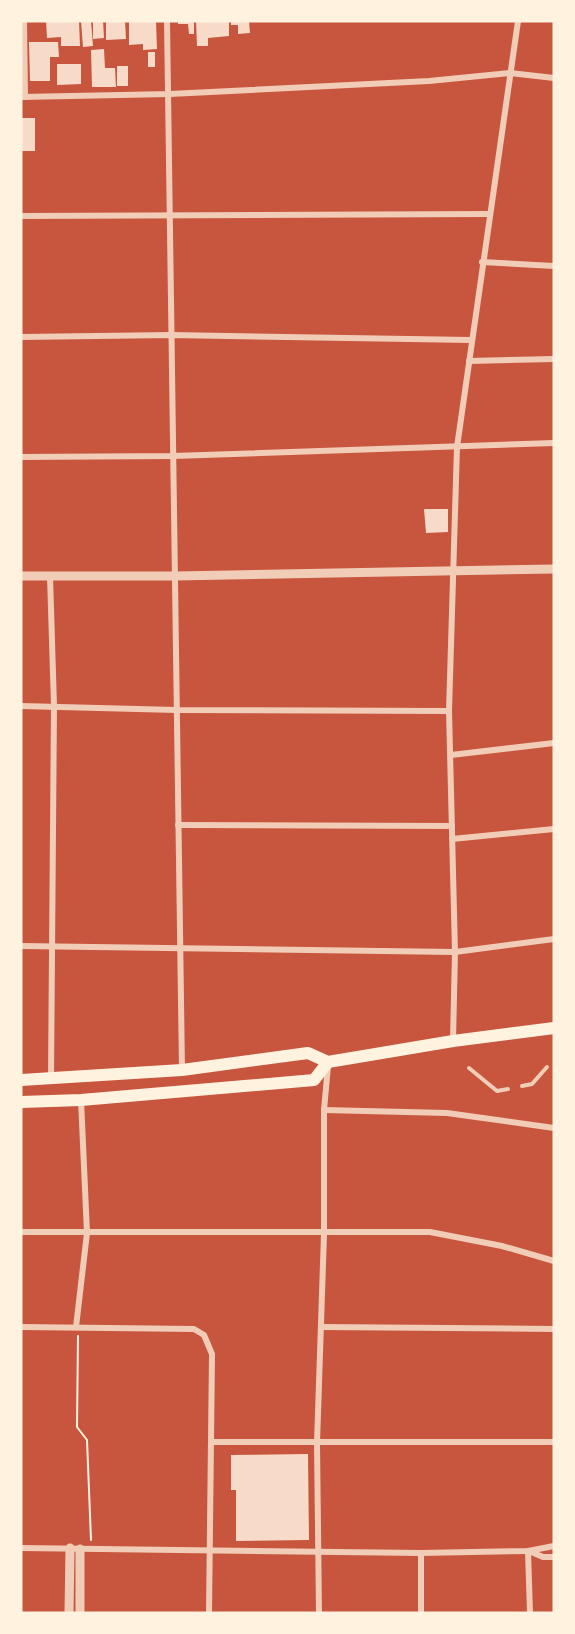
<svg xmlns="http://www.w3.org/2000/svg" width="575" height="1634" font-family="'Titillium Web',sans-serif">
	<rect width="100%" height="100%" fill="#c8553d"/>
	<!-- building -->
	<g fill="#f7dbc8">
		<path d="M 46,21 L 79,21 L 80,46 L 61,46 L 61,37 L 47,38 Z"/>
		<path d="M 81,21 L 91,21 L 93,46 L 83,47 Z"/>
		<path d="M 93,21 L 103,21 L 104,38 L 93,39 Z"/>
		<path d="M 106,21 L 125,21 L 126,39 L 106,40 Z"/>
		<path d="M 129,21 L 156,21 L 157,49 L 143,50 L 143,44 L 129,45 Z"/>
		<path d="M 178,21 L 194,21 L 194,34 L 189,34 L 188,24 L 178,24 Z"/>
		<path d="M 196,21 L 229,21 L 229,36 L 208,38 L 208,46 L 197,46 Z"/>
		<path d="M 231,21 L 249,21 L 250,33 L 238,34 L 238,25 L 231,25 Z"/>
		<path d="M 29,42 L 58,42 L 59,57 L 50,57 L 50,81 L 30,81 Z"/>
		<path d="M 104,49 L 105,68 L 115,68 L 116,87 L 92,87 L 91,50 Z"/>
		<rect x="148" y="52" width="7" height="15"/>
		<path d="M 57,64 L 81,64 L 81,84 L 57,85 Z"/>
		<rect x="117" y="66" width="11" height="20"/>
		<rect x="21" y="118" width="14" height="33"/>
		<path d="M 424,509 L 448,509 L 448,532 L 426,533 Z"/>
		<path d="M 308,1454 L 309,1540 L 236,1541 L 236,1490 L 231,1490 L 231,1455 Z"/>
	</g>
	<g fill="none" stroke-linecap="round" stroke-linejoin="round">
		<!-- path -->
		<path stroke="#fff3e0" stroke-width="2" d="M 78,1336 L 77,1427 L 87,1440 L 91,1540"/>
		<!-- service -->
		<g stroke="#f1ccb7" stroke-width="4">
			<path d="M 469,1068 L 497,1091 L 508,1089"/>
			<path d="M 522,1086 L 532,1084 L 547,1067"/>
		</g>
		<!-- minor -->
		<g stroke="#f1ccb7" stroke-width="6">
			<path d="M 24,21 L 25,97"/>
			<path d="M 167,21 L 182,1070"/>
			<path d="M 21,97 L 170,94 L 429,81 L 510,73 L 554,78"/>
			<path d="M 21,216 L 488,214"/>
			<path d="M 482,262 L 554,266"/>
			<path d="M 21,337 L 171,335 L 471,340"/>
			<path d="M 469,361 L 554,359"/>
			<path d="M 21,457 L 173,456 L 554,443"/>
			<path d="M 50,576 L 54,706 L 51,1078"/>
			<path d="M 21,706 L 176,710 L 449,711"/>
			<path d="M 451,755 L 554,743"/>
			<path d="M 178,825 L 452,826"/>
			<path d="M 452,839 L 554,829"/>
			<path d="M 21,946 L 455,952 L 554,939"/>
			<path d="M 453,1040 L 455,952 L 449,711 L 457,447 L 518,21"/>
			<path d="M 324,1110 L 447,1113 L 554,1128"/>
			<path d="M 21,1232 L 430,1232 L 502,1246 L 554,1261"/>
			<path d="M 21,1327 L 194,1329 L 204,1335 L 212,1354 L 209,1613"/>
			<path d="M 76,1327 L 87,1233 L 81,1100"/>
			<path d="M 321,1327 L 554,1329"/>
			<path d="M 211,1442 L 554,1442"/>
			<path d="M 21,1548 L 421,1553 L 528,1551 L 554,1546"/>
			<path d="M 528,1551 L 530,1613"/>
			<path d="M 529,1551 L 543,1557 L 554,1557"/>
			<path d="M 421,1553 L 421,1613"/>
			<path d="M 319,1613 L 317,1443 L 324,1234 L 324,1110 L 328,1066"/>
		</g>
		<!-- tertiary -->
		<g stroke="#f1ccb7" stroke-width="9">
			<path d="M 21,576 L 175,576 L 554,569"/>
			<path d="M 69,1613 L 70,1548"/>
			<path d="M 80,1613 L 80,1549"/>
		</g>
		<!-- primary -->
		<g stroke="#fff3e0" stroke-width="12">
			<path d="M 21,1080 L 182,1070 L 308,1053 L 328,1062 L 453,1041 L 554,1028"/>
			<path d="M 21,1102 L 81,1100 L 314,1080 L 328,1062"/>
		</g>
	</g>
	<!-- border -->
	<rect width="575" height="1634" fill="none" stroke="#fff3e0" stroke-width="45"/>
</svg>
